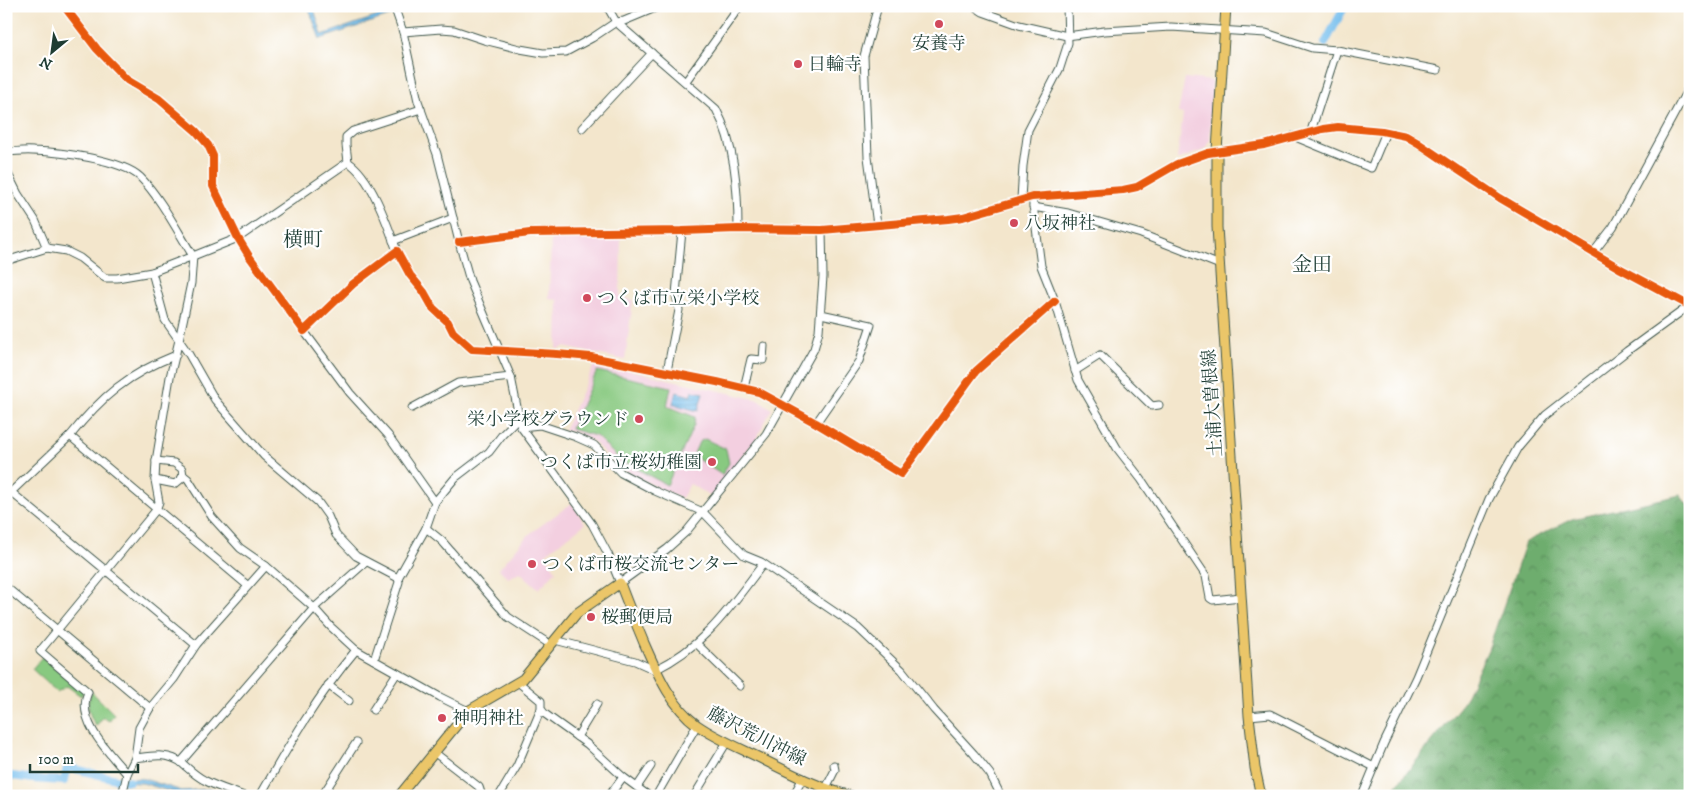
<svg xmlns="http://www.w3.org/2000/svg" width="1696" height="802" font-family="'IM FELL DW Pica','Noto Serif JP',serif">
	<defs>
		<pattern id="forest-crowns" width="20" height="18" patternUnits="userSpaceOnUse" patternTransform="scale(1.25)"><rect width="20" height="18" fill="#6ead6e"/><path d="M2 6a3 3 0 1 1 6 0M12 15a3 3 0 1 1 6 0" fill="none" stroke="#5a8e5b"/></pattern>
		<pattern id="water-rules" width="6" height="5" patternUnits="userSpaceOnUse" patternTransform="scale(1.25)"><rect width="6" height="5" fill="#74beed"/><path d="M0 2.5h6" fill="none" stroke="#5f9cc1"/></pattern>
	</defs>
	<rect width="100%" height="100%" fill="#fff"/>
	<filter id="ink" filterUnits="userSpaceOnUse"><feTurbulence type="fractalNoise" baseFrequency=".02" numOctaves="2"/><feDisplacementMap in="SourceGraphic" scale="10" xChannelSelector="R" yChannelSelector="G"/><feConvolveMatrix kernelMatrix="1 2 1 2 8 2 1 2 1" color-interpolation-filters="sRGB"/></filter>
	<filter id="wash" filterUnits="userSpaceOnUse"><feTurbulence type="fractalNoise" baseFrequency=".0096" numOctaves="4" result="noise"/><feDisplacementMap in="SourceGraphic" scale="20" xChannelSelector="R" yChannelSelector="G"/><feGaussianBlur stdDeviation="1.12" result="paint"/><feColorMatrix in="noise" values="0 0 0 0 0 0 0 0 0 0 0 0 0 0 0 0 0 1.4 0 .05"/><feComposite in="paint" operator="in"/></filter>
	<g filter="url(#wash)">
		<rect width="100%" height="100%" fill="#f3e6cc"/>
		<!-- built -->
		<g fill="#f3cfe0">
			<path d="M 1185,78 L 1212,81 L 1210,141 L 1204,150 L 1177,160 L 1183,114 L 1178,113 Z"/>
			<path d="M 551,238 L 621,239 L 620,297 L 633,300 L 625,360 L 564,347 L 557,350 L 558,300 L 549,299 Z"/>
			<path d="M 596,361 L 624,369 L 759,400 L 772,409 L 756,439 L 711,496 L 690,484 L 682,498 L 657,487 L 617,466 L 593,441 L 577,433 L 564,430 Z"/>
			<path d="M 572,503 L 585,524 L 545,554 L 556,571 L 539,589 L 520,572 L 508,578 L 499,569 L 528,535 Z"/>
		</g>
		<!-- forest -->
		<path fill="url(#forest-crowns)" stroke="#467551" d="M 1680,495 L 1690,508 L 1690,796 L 1388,796 L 1463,703 L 1488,650 L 1526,542 L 1572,519 Z"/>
		<!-- green -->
		<g fill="#88c980" stroke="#54835a">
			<path d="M 597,371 L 671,387 L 667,406 L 695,417 L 694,425 L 667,485 L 620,460 L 596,436 L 571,429 Z"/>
			<path d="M 705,439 L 726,449 L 729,463 L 722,475 L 693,456 L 699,442 Z"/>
			<path d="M 42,657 L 84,691 L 81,696 L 67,686 L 57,692 L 32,669 Z"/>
			<path d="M 92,692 L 114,714 L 109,721 L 103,717 L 96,726 C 89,715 85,704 92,692 Z"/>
		</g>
		<!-- water -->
		<g fill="url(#water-rules)" stroke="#4a7e90">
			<path d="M 308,6 L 313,6 L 322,35 L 408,6 L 419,6 L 320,39 Z"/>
			<path d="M 693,391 L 703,393 L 698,411 L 673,404 L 676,392 L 691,396 Z"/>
			<path d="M 121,778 L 144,779 L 182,791 L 211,789 L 233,796 L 224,796 L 212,792 L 182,795 L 143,783 L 119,782 Z"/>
		</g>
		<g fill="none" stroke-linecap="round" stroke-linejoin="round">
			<!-- canal -->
			<g stroke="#74beed" stroke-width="8">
				<path d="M 1325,43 L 1345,6"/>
				<path d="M 6,775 L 33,779 L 64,781 L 67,767 L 120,780 L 129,781"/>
			</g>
		</g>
	</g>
	<g filter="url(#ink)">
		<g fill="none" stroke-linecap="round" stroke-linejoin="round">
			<defs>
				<g id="minor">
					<path d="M 64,6 L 97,49 L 127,80 L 159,99 L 196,131 L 208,145 L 213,156 L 213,186 L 238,238 L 249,256 L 304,331 L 353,284 L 397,251 L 410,275 L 424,292 L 433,308 L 448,322 L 453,332 L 472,349 L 557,354 L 591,357 L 717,382 L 759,392 L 816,423 L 901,474 L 976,371 L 1055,301"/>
					<path d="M 394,6 L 403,32 L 418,101 L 437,154 L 459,242 L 470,281 L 511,377 L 521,427 L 592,524 L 608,554 L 620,583 L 667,549 L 686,532 L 766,434 L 814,349 L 819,331 L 823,277 L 822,230"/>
					<path d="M 607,6 L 616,22 L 716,109 C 735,144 738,190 738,229"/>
					<path d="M 974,6 L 983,12 L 1019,25 L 1067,36 L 1104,31 L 1171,27 L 1266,33 L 1312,48 L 1337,50 L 1438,70"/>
					<path d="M 403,32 L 441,29 L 454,30 L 484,40 L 520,49 L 543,53 L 566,52 L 592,38 L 616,22 L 624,21 L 660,6"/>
					<path d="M 686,81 L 740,6"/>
					<path d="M 582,128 L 652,53"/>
					<path d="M 1311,131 L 1337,50"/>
					<path d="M 1293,136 L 1371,168 L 1386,132"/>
					<path d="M 6,152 C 15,152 24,150 33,151 C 59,152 121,159 140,177 C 160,197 178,232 193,256 L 152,272 L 117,278 L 105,278 L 80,258 L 66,251 L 47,248 L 6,261"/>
					<path d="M 348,162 C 371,176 388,226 397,251"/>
					<path d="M 6,170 L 18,194 L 35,220 L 47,248"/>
					<path d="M 1032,197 L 1041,266 L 1055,301 L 1078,380 L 1117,448 L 1141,479 L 1206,576 L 1210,598 L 1213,600 L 1241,597"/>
					<path d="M 1021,199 L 1023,166 L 1028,130 L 1060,68 L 1068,43 L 1067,6"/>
					<path d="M 1033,207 L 1068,213 L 1141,234 L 1220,265"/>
					<path d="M 877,225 L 868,157 L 864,56 L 878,6"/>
					<path d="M 393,241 L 453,218"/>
					<path d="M 459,242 L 530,233 L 682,231 L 738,229 L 822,230 L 948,219 L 963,217 L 1032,197 L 1123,190 L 1137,187 L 1177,164 L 1208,153 L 1264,145 L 1323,129 L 1338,127 L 1382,131 L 1406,136 L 1418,143 L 1500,198 L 1621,269 L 1690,306"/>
					<path d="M 1593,253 L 1613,227 L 1690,85"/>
					<path d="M 152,272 L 165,320 L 188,353 L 215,400 L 264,456 L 318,502 L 328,516 L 336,535 L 356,556 L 398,578"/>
					<path d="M 304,331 L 350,393 L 388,435 L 435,502"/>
					<path d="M 667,371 L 679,310 L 676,294 L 682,231"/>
					<path d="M 1075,371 L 1100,355 L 1152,406 L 1159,405"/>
					<path d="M 744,388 L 751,359 L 763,360 L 764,346"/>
					<path d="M 412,408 L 458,383 L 511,377"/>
					<path d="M 816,423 L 859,361 L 871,325 L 821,314"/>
					<path d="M 521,427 L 540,425 L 576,437 L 594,445 L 621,473 L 655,491 L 703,512 L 744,555 L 761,562 L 858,628 L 902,670 L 934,710 L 974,754 L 990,774 L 1001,796"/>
					<path d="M 70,436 C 102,396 128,374 176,355"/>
					<path d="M 156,461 L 174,463 L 182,469 L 183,475 L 188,479 L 212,517 L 240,548 L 266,566 L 314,608 L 331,627 L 356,650 L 440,697 L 468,711"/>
					<path d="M 155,480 L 175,484 L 181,479 L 183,475"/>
					<path d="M 11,492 L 196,645"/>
					<path d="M 6,495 L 11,492 L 70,436 L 247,585"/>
					<path d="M 426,528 L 442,541 L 508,617 L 551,645"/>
					<path d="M 6,587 L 150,708"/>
					<path d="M 555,640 L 635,661 L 655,670 C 706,645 730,607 763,564"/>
					<path d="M 697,644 L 740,686"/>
					<path d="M 374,660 L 399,582 L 398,578 L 426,528 L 435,502 L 455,478 L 489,452 L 502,435 L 519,418"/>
					<path d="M 518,682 L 541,701 L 541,709 L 545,714 L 587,744 L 623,777 L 649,796"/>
					<path d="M 328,685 L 349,701"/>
					<path d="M 373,710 L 397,673"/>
					<path d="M 1249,716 L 1270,714 L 1374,767"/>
					<path d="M 577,737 L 597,704"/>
					<path d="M 435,753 L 479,787 L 482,796"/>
					<path d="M 135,758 C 151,756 169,752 183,764 C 190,770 196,776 204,780 C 217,787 231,791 244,796"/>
					<path d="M 181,762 L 314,608 L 366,562"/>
					<path d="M 127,774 C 110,754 75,720 88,692 L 40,651 L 156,510 L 159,502 L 155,480 L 156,461 L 170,377 L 179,340 L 191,283 L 193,256 L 238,238 L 348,162 L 346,145 L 346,137 L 353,131 L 421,109"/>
					<path d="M 637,787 L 651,766"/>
					<path d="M 826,788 L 835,770 L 834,765"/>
					<path d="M 122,796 L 127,774 L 135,758 L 139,728 L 150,708 L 174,679 L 196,645 L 266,566"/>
					<path d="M 260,796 C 289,745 318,695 356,650"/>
					<path d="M 322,796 L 356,743"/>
					<path d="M 499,796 L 517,766 L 541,709"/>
					<path d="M 609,796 L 623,777"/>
					<path d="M 656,796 L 697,725"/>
					<path d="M 694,796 L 727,742"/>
					<path d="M 793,796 L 803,778"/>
					<path d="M 1362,796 L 1384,743 L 1416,677 L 1489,499 L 1518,447 L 1545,415 L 1627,351 L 1689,306"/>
				</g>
				<g id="major">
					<path d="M 1226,6 L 1217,151 L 1217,227 L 1249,716 L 1255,768 L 1261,796"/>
					<path d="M 399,796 L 468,711 L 523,679 L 577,613 L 620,583 C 627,603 636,623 644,643 C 657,672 670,705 697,725 C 717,739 742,749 764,760 C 792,774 821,789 852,796"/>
				</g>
			</defs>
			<!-- minor casing -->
			<use href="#minor" stroke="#3f564b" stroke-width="9"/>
			<!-- major casing -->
			<use href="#major" stroke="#3f564b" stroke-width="11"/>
			<!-- minor -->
			<use href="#minor" stroke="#fff" stroke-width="7"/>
			<!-- major -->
			<use href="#major" stroke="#ebc669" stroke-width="9"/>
			<defs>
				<g id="cycleway">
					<path d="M 64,6 L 97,49 L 127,80 L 159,99 L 196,131 L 208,145 L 213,156 L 213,186 L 238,238 L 249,256 L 304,331 L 353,284 L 397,251 L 410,275 L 424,292 L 433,308 L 448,322 L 453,332 L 472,349 L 557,354 L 591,357 L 717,382 L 759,392 L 816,423 L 901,474 L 976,371 L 1055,301"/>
					<path d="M 459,242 L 530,233 L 682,231 L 738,229 L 822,230 L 948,219 L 963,217 L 1032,197 L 1123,190 L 1137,187 L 1177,164 L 1208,153 L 1264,145 L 1323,129 L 1338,127 L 1382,131 L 1406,136 L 1418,143 L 1500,198 L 1621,269 L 1690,306"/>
				</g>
			</defs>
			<!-- cycleway casing -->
			<use href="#cycleway" stroke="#fff" stroke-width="11"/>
			<!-- cycleway -->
			<use href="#cycleway" stroke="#e8590c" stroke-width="8"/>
		</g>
	</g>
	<!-- markers -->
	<g fill="#d1495b" stroke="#fff" stroke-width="2">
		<circle cx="939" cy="24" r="5"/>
		<circle cx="798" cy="64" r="5"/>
		<circle cx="1014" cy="223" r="5"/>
		<circle cx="587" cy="298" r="5"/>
		<circle cx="639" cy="419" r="5"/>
		<circle cx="712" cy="462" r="5"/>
		<circle cx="532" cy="564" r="5"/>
		<circle cx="591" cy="617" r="5"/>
		<circle cx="442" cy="718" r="5"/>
	</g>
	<g text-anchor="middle" stroke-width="4.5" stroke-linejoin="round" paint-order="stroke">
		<!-- poi labels -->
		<g font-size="18" fill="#1f3d34" stroke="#fff" text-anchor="start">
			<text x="939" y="49" text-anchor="middle">安養寺</text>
			<text x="808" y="70">日輪寺</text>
			<text x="1024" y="229">八坂神社</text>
			<text x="597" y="304">つくば市立栄小学校</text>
			<text x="629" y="425" text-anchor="end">栄小学校グラウンド</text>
			<text x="702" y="468" text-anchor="end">つくば市立桜幼稚園</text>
			<text x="542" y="570">つくば市桜交流センター</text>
			<text x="601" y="623">桜郵便局</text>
			<text x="452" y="724">神明神社</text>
		</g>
		<!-- street labels -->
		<g font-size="18" fill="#1f3d34" stroke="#fff">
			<text transform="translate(1212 403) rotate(-94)" y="6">土浦大曽根線</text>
			<text transform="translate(757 736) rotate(27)" y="6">藤沢荒川沖線</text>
		</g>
		<!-- quarter labels -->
		<g font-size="20" fill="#1f3d34" stroke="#fff">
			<text x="303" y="246">横町</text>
			<text x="1312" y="271">金田</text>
		</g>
	</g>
	<!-- margin -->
	<rect width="1696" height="802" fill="none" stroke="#fff" stroke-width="25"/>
	<!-- north arrow -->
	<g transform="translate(52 52) rotate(209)" stroke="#ffffff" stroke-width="4" paint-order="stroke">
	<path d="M0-4L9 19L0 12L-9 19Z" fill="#1f3d34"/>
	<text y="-8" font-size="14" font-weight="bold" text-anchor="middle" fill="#1f3d34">N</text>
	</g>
	<!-- scale -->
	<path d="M30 764v8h108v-8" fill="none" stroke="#1f3d34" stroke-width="2.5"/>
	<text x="38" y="764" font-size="15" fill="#1f3d34" stroke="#ffffff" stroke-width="4" paint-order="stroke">100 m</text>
</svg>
